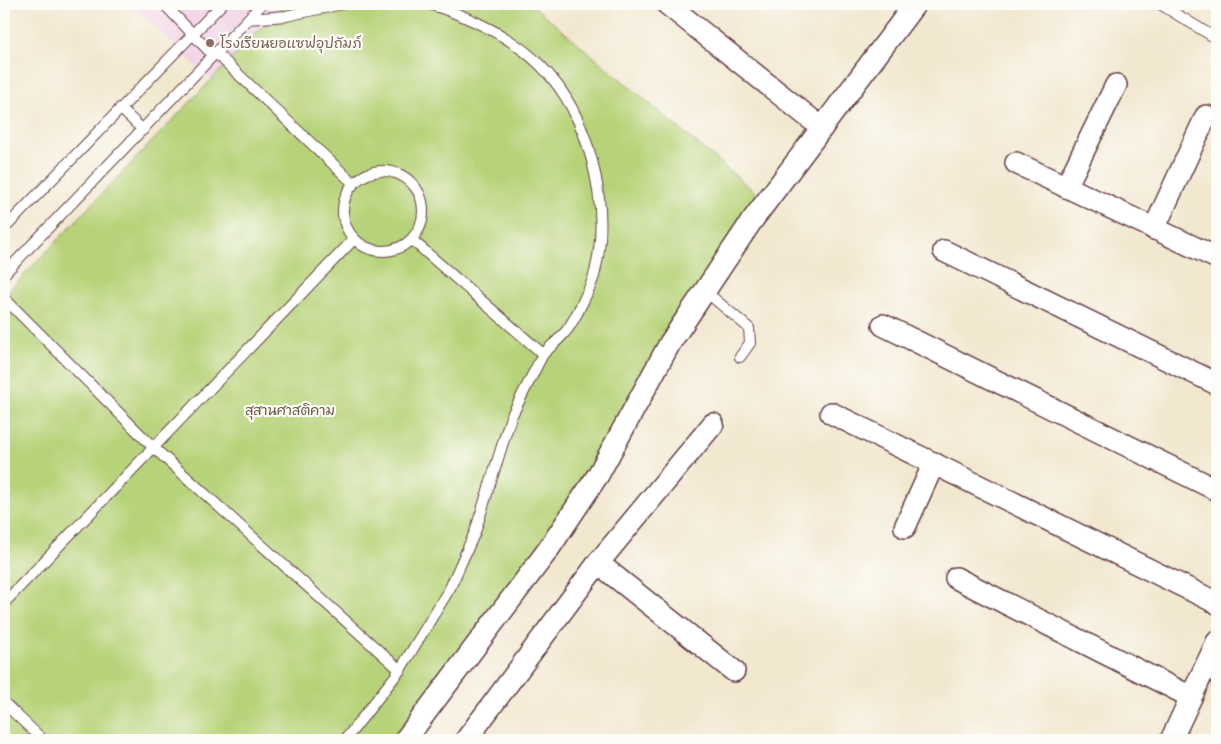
<svg xmlns="http://www.w3.org/2000/svg" width="1221" height="744" font-family="Kalam,'Playpen Sans Thai',sans-serif">
	<rect width="100%" height="100%" fill="#fdfcf7"/>
	<filter id="ink" filterUnits="userSpaceOnUse"><feTurbulence type="fractalNoise" baseFrequency=".02" numOctaves="2"/><feDisplacementMap in="SourceGraphic" scale="10" xChannelSelector="R" yChannelSelector="G"/><feConvolveMatrix kernelMatrix="1 2 1 2 8 2 1 2 1" color-interpolation-filters="sRGB"/></filter>
	<filter id="wash" filterUnits="userSpaceOnUse"><feTurbulence type="fractalNoise" baseFrequency=".0096" numOctaves="4" result="noise"/><feDisplacementMap in="SourceGraphic" scale="20" xChannelSelector="R" yChannelSelector="G"/><feGaussianBlur stdDeviation="1.12" result="paint"/><feColorMatrix in="noise" values="0 0 0 0 0 0 0 0 0 0 0 0 0 0 0 0 0 1.4 0 .05"/><feComposite in="paint" operator="in"/></filter>
	<g filter="url(#wash)">
		<rect width="100%" height="100%" fill="#f2e8d0"/>
		<!-- built -->
		<path fill="#f0d0e5" d="M 131,4 L 284,4 L 212,81 Z"/>
		<!-- green -->
		<path fill="#b7d379" stroke="#807952" d="M 284,4 L 531,4 L 762,198 L 570,512 L 398,740 L 4,740 L 4,296 Z"/>
	</g>
	<g filter="url(#ink)">
		<g fill="none" stroke-linecap="round" stroke-linejoin="round">
			<defs>
				<g id="lane">
					<path d="M 164,4 L 208,50 L 217,54 L 353,183"/>
					<path d="M 1160,4 L 1217,39"/>
					<path d="M 248,19 L 262,4"/>
					<path d="M 120,108 L 143,130"/>
					<circle cx="383" cy="211" r="40"/>
					<path d="M 4,229 L 222,4"/>
					<path d="M 412,240 L 543,354 C 551,346 560,339 567,330 C 574,321 593,283 595,272 C 611,205 590,115 541,66 C 513,37 468,16 429,4"/>
					<path d="M 4,274 L 248,19 L 286,16 L 342,4"/>
					<path d="M 705,291 L 749,328 L 750,343 L 740,357"/>
					<path d="M 4,298 L 154,448 L 400,670"/>
					<path d="M 4,603 L 354,239"/>
					<path d="M 4,703 L 43,740"/>
					<path d="M 345,740 L 400,670 L 450,588 L 475,532 L 511,417 L 543,354"/>
				</g>
				<g id="street">
					<path d="M 667,4 L 822,128"/>
					<path d="M 1016,163 L 1217,258"/>
					<path d="M 1066,187 L 1116,85"/>
					<path d="M 1154,229 L 1206,116"/>
					<path d="M 944,251 L 1217,384"/>
					<path d="M 883,325 L 1217,490"/>
					<path d="M 831,413 L 1217,603"/>
					<path d="M 905,527 L 934,463"/>
					<path d="M 598,563 L 734,671"/>
					<path d="M 956,578 L 1191,697"/>
					<path d="M 405,740 L 548,550 L 598,475 L 670,343 L 751,222 L 915,4"/>
					<path d="M 466,740 L 598,563 L 713,424"/>
					<path d="M 1171,740 L 1217,642"/>
				</g>
			</defs>
			<!-- lane casing -->
			<use href="#lane" stroke="#633d44" stroke-width="12"/>
			<!-- street casing -->
			<use href="#street" stroke="#633d44" stroke-width="24"/>
			<!-- lane -->
			<use href="#lane" stroke="#fff" stroke-width="10"/>
			<!-- street -->
			<use href="#street" stroke="#fff" stroke-width="21"/>
		</g>
	</g>
	<!-- markers -->
	<circle fill="#8d6e63" stroke="#fdfcf7" stroke-width="2" cx="210" cy="43" r="5"/>
	<g text-anchor="middle" stroke-width="4.5" stroke-linejoin="round" paint-order="stroke">
		<!-- education labels -->
		<g font-size="14" fill="#785e54" stroke="#fdfcf7" text-anchor="start">
			<text x="220" y="48">โรงเรียนยอแซฟอุปถัมภ์</text>
		</g>
		<!-- park labels -->
		<g font-size="14" fill="#6b5542" stroke="#fdfcf7">
			<text x="290" y="415">สุสานศาสติคาม</text>
		</g>
	</g>
	<!-- margin -->
	<rect width="1221" height="744" fill="none" stroke="#fdfcf7" stroke-width="20"/>
</svg>
